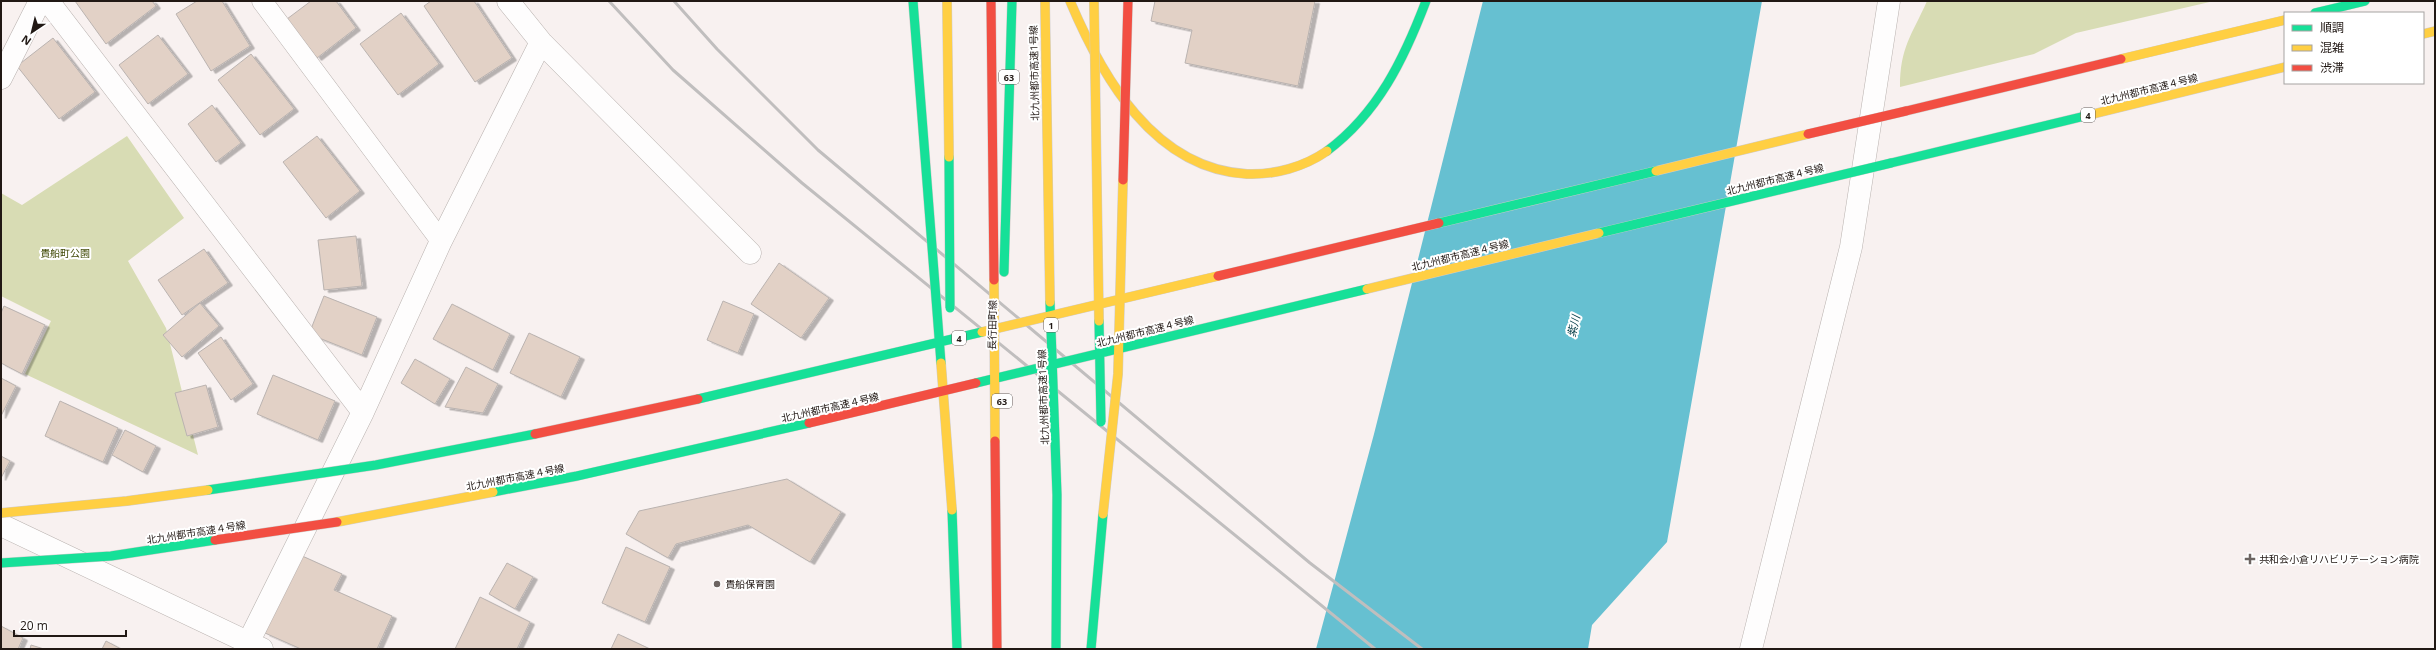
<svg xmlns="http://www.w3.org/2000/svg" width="2436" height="650" viewBox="0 0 2436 650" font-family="'Open Sans','Noto Sans JP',sans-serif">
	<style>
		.green { fill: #d8dcb4 }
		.water { fill: #66c0d1 }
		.building { fill: #e2d1c6; stroke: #bab3b0; filter: url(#shadow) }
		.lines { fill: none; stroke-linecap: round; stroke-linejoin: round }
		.lane-casing { stroke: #b8b1ae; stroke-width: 21 }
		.street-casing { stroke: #b8b1ae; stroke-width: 23 }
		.fast-casing { stroke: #d0ccca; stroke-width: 10 }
		.slow-casing { stroke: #d0ccca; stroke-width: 10 }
		.jam-casing { stroke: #d0ccca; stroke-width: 10 }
		.lane { stroke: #fefdfd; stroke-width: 20 }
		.street { stroke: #fefdfd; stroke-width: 22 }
		.fast { stroke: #16e098; stroke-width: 9 }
		.slow { stroke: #ffcf43; stroke-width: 9 }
		.jam { stroke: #f24e42; stroke-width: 9 }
		.rail { stroke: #c0bebe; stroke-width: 3 }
		.fast-bridge-casing { stroke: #d0ccca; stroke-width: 10; stroke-linecap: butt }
		.slow-bridge-casing { stroke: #d0ccca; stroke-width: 10; stroke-linecap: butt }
		.jam-bridge-casing { stroke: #d0ccca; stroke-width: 10; stroke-linecap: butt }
		.fast-bridge { stroke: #16e098; stroke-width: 9 }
		.slow-bridge { stroke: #ffcf43; stroke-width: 9 }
		.jam-bridge { stroke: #f24e42; stroke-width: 9 }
		.poi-dot { fill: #6c6461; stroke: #fff; stroke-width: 1.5 }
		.labels { text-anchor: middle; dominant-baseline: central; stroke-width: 4; stroke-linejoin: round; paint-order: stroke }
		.shield { fill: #fff; stroke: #645d5a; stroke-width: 1 }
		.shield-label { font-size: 9px; font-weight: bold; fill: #211814 }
		.street-label { font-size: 10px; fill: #211814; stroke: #fff }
		.park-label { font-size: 10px; fill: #414a07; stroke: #fff }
		.poi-label { font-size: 10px; fill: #211814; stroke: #fff; text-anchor: start }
		.water-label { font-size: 11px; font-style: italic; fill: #003b45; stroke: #fff }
	</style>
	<defs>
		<filter id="shadow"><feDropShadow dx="4.5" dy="2.5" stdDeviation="0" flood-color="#0004"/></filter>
	</defs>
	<rect width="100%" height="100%" fill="#f8f1f0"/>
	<path class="green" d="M1927 1H2214L2076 33 2034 54 1900 87C1900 47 1912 35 1927 1Z
		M127 136 184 218 128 261 166 328 198 455 25 374 51 321 1 296V193L22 205Z"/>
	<path class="water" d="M1483 1H1762L1667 542 1592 625 1588 649H1316L1374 434Z"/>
	<path class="building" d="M75 1H152L156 6 106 44Z
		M197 1H222L250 46 211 71 176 14Z
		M311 1H336L356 28 317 58 287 19Z
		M431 1H474L512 58 475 82 424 6Z
		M1155 1H1315L1298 86 1185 63 1192 30 1151 21Z
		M401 13 439 64 398 95 360 44Z
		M158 35 188 74 148 104 119 65Z
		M53 38 95 92 59 119 17 66Z
		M251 54 294 109 260 135 218 80Z
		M212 105 241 143 216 162 188 124Z
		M317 136 360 191 326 218 283 162Z
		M356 236 362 286 324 290 318 240Z
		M204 249 228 283 182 315 158 280Z
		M779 263 829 298 801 338 751 304Z
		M324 296 377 317 362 355 309 334Z
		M723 301 754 314 738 353 707 340Z
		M200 303 219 326 182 357 163 335Z
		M452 304 510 334 493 370 433 339Z
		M4 306 45 325 22 374 1 363V313Z
		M529 333 580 357 561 397 510 373Z
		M221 337 253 384 231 400 198 353Z
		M415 359 450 379 435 404 401 383Z
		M466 367 498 384 483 413 445 407Z
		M273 375 335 401 318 440 257 414Z
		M1 378 16 386 1 416Z
		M206 385 218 427 187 436 175 393Z
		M60 401 118 428 103 462 45 436Z
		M125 430 156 446 143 472 112 455Z
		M1 456 10 461 1 478Z
		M787 479 841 512 810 562 748 525 676 544 668 558 626 534 639 511Z
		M626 547 670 567 645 622 602 603Z
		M300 555 342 574 334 590 392 616 377 649H301L265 633Z
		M507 563 533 577 515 609 489 594Z
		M480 597 530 622 517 649H455Z
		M1 626 23 638 18 649H1Z
		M618 634 650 649H611Z
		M106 641 121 649H102Z
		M31 645 44 649H30Z"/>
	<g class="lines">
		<defs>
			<path id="lane" d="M262 1 441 241"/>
			<path id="street" d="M48 1 363 412
				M508 1 541 42 750 253
				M1 78 40 1
				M1 525 262 649
				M245 649 363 412 441 241 541 42
				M1751 649 1851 247 1889 1"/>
			<path id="fast" d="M2315 13 2365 1
				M1327 151C1378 113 1404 59 1426 1
				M1891 163 2085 116
				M1004 272 1012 1
				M952 510 957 649
				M1091 649 1103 514"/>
			<path id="slow" d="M1070 1C1102 77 1154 169 1247 174 1275 175 1304 167 1327 151
				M2423 34 2435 31
				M2121 59 2285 20
				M2085 116 2285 67"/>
			<path id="jam" d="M1906 111 2121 59"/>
		</defs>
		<use href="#lane" class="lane-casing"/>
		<use href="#street" class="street-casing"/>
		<use href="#fast" class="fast-casing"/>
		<use href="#slow" class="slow-casing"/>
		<use href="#jam" class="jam-casing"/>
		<use href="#lane" class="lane"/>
		<use href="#street" class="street"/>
		<use href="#fast" class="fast"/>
		<use href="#slow" class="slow"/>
		<use href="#jam" class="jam"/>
		<path class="rail" d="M609 1 673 70 802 183 1375 649
			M674 1 717 49 818 150 1310 563 1422 649"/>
		<defs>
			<path id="fast-bridge" d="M913 1 941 363
				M949 157 950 308
				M1439 223 1656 171
				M1599 233 1891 163
				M1050 302 1057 495 1056 649
				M1099 321 1101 422
				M976 383 1367 289
				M698 399 982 332
				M208 490 376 465 535 434
				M493 492 577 476 809 423
				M1 563 111 556 215 540"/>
			<path id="slow-bridge" d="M947 1 949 157
				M1045 1 1050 302
				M1094 1 1099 321
				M1656 171 1808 134
				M994 280 995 441
				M1367 289 1599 233
				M982 332 1218 276
				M941 363 952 510
				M1 513 127 501 208 490
				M1103 514 1118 374 1123 180
				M337 522 493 492"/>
			<path id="jam-bridge" d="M991 1 994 280
				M1808 134 1906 111
				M1123 180 1128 1
				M1218 276 1439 223
				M809 423 976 383
				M535 434 698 399
				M995 441 997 649
				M215 540 337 522"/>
		</defs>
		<use href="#fast-bridge" class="fast-bridge-casing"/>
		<use href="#slow-bridge" class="slow-bridge-casing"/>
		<use href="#jam-bridge" class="jam-bridge-casing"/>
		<use href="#fast-bridge" class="fast-bridge"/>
		<use href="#slow-bridge" class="slow-bridge"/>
		<use href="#jam-bridge" class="jam-bridge"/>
	</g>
	<g class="poi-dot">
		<path d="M2248 553h4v4h4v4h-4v4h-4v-4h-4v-4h4z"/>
		<circle cx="717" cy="584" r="4"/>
	</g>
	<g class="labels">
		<g class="shield">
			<rect x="999" y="70" width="20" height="14" rx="3"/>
			<rect x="2081" y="108" width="14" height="14" rx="3"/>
			<rect x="1044" y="318" width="14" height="14" rx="3"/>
			<rect x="952" y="331" width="14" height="14" rx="3"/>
			<rect x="992" y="394" width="20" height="14" rx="3"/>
		</g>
		<g class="shield-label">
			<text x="1009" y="77">63</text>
			<text x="2088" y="115">4</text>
			<text x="1051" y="325">1</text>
			<text x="959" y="338">4</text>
			<text x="1002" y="401">63</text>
		</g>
		<g class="street-label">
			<text transform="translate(1034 73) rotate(-91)">北九州都市高速1号線</text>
			<text transform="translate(2149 89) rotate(-14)">北九州都市高速４号線</text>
			<text transform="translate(1775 179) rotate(-14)">北九州都市高速４号線</text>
			<text transform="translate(1460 255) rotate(-14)">北九州都市高速４号線</text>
			<text transform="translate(992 325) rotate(-89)">長行田町線</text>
			<text transform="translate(1145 331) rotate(-14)">北九州都市高速４号線</text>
			<text transform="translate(1043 397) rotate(-92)">北九州都市高速1号線</text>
			<text transform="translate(830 407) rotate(-13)">北九州都市高速４号線</text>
			<text transform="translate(515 477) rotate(-11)">北九州都市高速４号線</text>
			<text transform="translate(196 532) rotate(-9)">北九州都市高速４号線</text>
		</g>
		<g class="park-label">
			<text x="65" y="253">貴船町公園</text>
		</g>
		<g class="poi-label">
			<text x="2259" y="559">共和会小倉リハビリテーション病院</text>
			<text x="725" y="584">貴船保育園</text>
		</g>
		<g class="water-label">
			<text transform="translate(1573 326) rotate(-77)">紫川</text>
		</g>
	</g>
	<rect width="2436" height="650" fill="none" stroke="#211814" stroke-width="4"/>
	<rect x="2284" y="12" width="140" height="72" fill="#ffffff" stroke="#a6a3a1"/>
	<rect x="2292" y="25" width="20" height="6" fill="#16e098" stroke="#a6a3a1"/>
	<text x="2320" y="32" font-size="12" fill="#211814">順調</text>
	<rect x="2292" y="45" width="20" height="6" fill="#ffcf43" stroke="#a6a3a1"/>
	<text x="2320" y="52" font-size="12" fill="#211814">混雑</text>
	<rect x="2292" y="65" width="20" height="6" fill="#f24e42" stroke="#a6a3a1"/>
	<text x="2320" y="72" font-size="12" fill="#211814">渋滞</text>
	<g transform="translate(32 32) rotate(215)" stroke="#ffffff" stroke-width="3" paint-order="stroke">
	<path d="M0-3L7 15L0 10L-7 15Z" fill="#211814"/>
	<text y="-6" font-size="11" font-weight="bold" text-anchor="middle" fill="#211814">N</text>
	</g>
	<path d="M14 630v6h112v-6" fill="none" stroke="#211814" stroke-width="2"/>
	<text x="20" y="630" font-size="12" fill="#211814" stroke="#ffffff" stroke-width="3" paint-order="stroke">20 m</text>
</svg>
